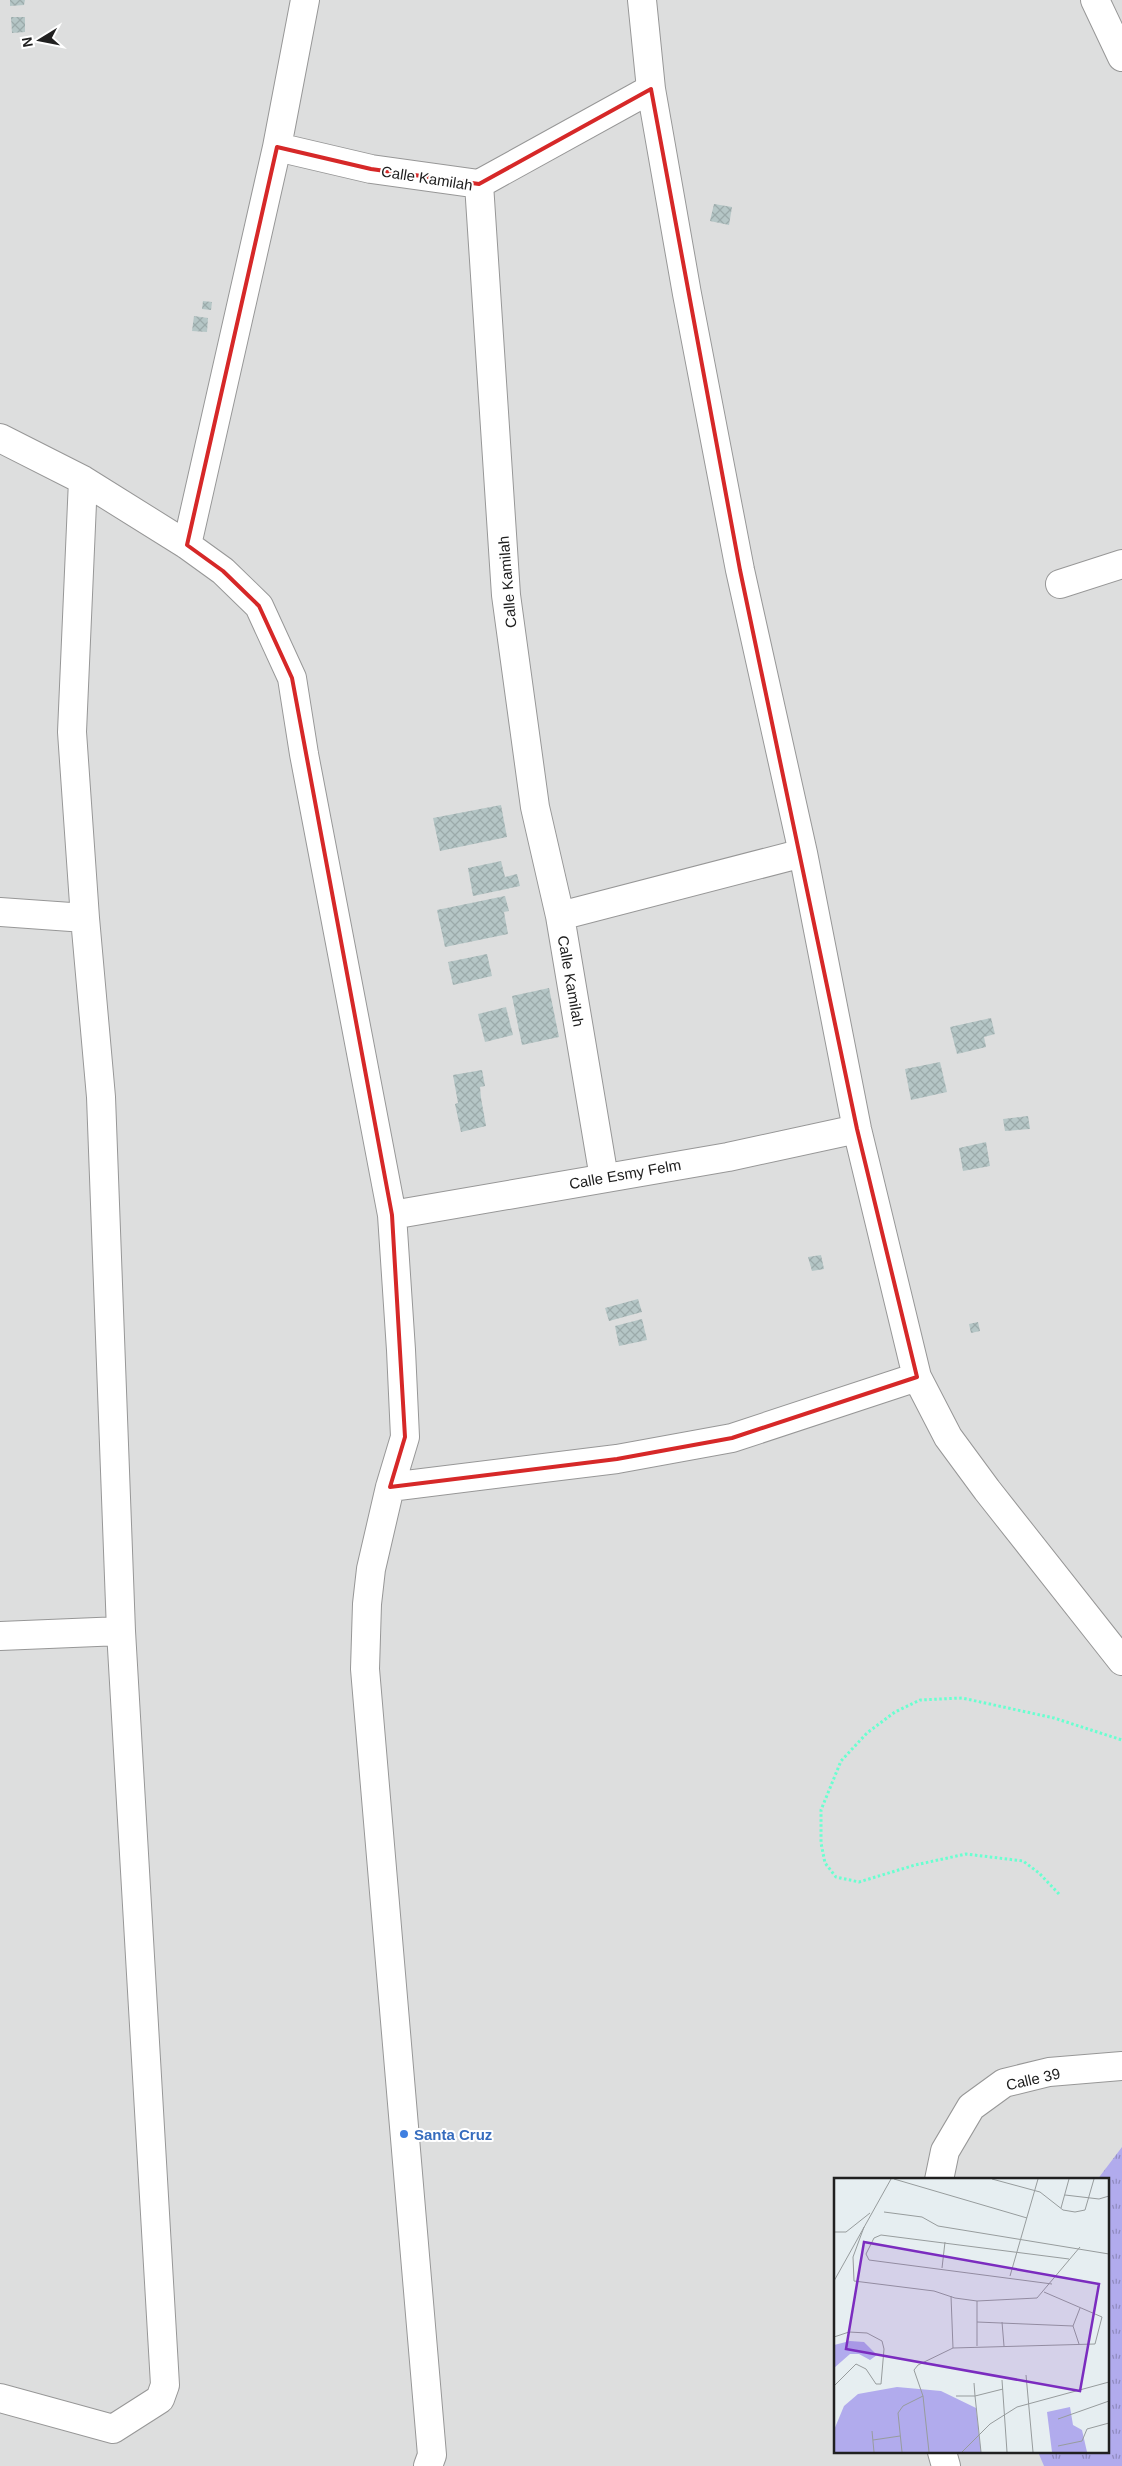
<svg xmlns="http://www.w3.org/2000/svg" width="1122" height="2466" viewBox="0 0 1122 2466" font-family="Helvetica,sans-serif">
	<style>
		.residential { fill: #dddede; fill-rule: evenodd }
		.grass { fill: url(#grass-tufts) }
		.building { fill: url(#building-cross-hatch) }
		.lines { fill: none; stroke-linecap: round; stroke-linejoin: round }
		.street-casing { stroke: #979797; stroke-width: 30 }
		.path { stroke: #69ffd0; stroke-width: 3; stroke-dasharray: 2.5 2.5; stroke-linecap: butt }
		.street { stroke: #fff; stroke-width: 28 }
		.marked { fill: none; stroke: #d62828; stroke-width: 4; stroke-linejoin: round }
		.shop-dot { fill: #3f7fe0; stroke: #fff; stroke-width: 2 }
		.labels { text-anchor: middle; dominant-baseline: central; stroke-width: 4; stroke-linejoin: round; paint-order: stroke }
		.street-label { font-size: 15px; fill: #202020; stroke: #fff }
		.shop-label { font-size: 15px; font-weight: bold; fill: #366cbe; stroke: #fff; text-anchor: start }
		.inset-road { fill: none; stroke: #979c9d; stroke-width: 1 }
		.view { fill: #7b2cbf; fill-opacity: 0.15; stroke: #7b2cbf; stroke-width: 2.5 }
		.inset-edge { fill: none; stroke: #202020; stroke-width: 2.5 }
	</style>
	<defs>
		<pattern id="grass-tufts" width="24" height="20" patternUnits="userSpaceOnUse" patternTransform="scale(1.25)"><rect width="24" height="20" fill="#b1abed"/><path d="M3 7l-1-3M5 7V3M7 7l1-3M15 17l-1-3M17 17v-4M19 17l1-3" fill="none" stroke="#908bc0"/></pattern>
		<pattern id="building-cross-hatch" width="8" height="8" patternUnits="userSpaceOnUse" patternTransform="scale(1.25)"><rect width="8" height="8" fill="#b5c6c6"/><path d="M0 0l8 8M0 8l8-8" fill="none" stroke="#9baaaa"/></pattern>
	</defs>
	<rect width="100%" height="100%" fill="#e6eef1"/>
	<path class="residential" d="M0 0H1122V2466H0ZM836 2180H1108V2452H836Z"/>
	<path class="grass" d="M1122 2147V2466H1044L1038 2452H1108V2180H1097Z"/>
	<path class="building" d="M10 0H25L24 5 10 6Z
		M11 17H25V32L12 33Z
		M714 204 732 207 729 225 710 221Z
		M203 301 212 302 211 310 202 309Z
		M194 316 208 318 207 332 192 331Z
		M501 805 507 837 440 851 433 818Z
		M501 861 505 877 517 874 520 886 473 896 468 868Z
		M505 896 509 911 504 912 508 934 445 947 437 910Z
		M487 954 492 976 453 985 448 962Z
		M549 988 559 1037 522 1045 512 996Z
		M506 1007 513 1035 485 1042 478 1014Z
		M991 1018 995 1034 984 1037 986 1047 957 1054 950 1027Z
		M940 1062 947 1092 911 1100 905 1069Z
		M482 1070 485 1086 480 1087 481 1098 486 1126 461 1132 455 1104 458 1103 453 1075Z
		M1028 1116 1030 1129 1005 1131 1003 1119Z
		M986 1142 990 1166 963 1171 959 1148Z
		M821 1255 824 1269 812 1271 808 1257Z
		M638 1299 642 1312 609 1321 605 1308Z
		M642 1319 647 1340 619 1346 615 1326Z
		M978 1322 980 1331 971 1333 969 1324Z"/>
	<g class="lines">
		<defs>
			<path id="street" d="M642 0 651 89 687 294 740 570 803 853 857 1129 917 1377 948 1437 987 1490 1122 1661
				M1095 0 1122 57
				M277 147 371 169 479 184
				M479 184 506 595 535 807 560 916 604 1178
				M479 184 651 89
				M0 438 83 480 187 545 223 571 259 606 292 678 304 754 392 1215 401 1350 405 1437 390 1487 371 1569 367 1604 365 1669 432 2455 428 2466
				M187 545 277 147 305 0
				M1060 584 1122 564
				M0 912 85 918
				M560 916 803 853
				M392 1215 728 1157 857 1129
				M390 1487 617 1459 732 1438 917 1377
				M0 1636 121 1631
				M939 2180 945 2151 971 2107 1004 2083 1049 2072 1122 2066
				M0 2398 113 2429 160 2399 165 2385 121 1631 101 1097 85 918 72 732 83 480
				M942 2452 946 2466"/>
		</defs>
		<use href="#street" class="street-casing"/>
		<path class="path" d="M1059 1894 1039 1873 1023 1861 966 1854 915 1865 859 1882 836 1877 825 1863 821 1843V1810L841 1761 867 1733 895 1712 920 1700 962 1698 1054 1718 1122 1740"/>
		<use href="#street" class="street"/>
	</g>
	<path class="marked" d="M651 89 740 570 857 1129 917 1377 732 1438 617 1459 390 1487 405 1437 392 1215 292 678 259 606 223 571 187 545 277 147 371 169 479 184Z"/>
	<circle class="shop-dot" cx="404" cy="2134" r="5"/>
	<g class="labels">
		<g class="street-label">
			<text transform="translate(427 178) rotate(9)">Calle Kamilah</text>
			<text transform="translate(507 582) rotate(-95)">Calle Kamilah</text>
			<text transform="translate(571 981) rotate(80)">Calle Kamilah</text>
			<text transform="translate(625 1174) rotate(-10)">Calle Esmy Felm</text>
			<text transform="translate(1033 2079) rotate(-13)">Calle 39</text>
		</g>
		<g class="shop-label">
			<text x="414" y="2134">Santa Cruz</text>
		</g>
	</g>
	<g transform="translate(834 2178)">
		<rect width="275" height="275" fill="#e6eef1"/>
		<path d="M16 163 30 164 43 177 36 182 25 176H16L0 190V167ZM63 209 107 213 142 230 147 274H0V252L10 228 24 216ZM236 229 239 247 248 252 253 274H218L213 234Z" fill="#b1abed"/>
		<path class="inset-road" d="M60 1 193 40M158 1 206 14 229 32 241 34 251 32 260 1M231 17 265 21 275 18M227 30 235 1M50 34 88 39 104 48 275 76M30 49 19 79 20 103 100 113 121 120 143 123 203 120 246 69M0 54H12L36 35M108 90 111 64M176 98 204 1M0 103 57 1M218 106 35 82 32 76 40 60 47 57 235 81M117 118 119 170M143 123V168M143 144 239 148M168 144 170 168M239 148 246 130M239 148 245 166M0 159 15 154 33 155 48 163 50 171 47 206H42L32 191 22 186 0 208M192 197 199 274M168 202 173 274M140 205 141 218 169 211M122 218H141L147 274M224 241 275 223M38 253 40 274M39 262 66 258M224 268 248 263 253 251 275 245M68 274 64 235 69 228 89 218M95 274 89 218 80 192 84 187 119 170 261 166 268 139 210 114M128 274 156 246 183 229 275 204"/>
		<path class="view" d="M30 64 265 106 246 213 12 171Z"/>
		<rect width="275" height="275" class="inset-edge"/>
	</g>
	<g transform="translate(40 40) rotate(260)" stroke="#ffffff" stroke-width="4" paint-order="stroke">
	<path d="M0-4L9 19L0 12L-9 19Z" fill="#202020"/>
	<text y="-8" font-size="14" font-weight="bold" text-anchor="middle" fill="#202020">N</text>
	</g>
</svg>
